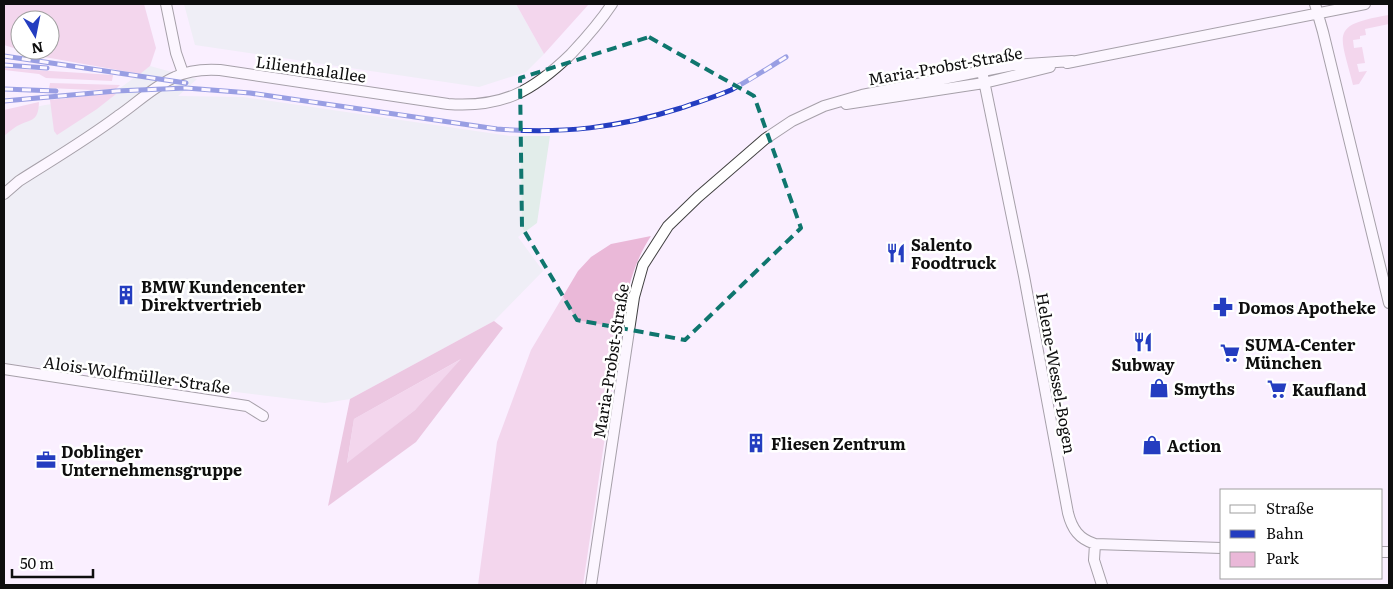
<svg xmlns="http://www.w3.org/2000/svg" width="1393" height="589" viewBox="0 0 1393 589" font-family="Literata,serif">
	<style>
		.industrial { fill: #e2edea }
		.green { fill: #eab8d8 }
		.forest { fill: #db97bd; fill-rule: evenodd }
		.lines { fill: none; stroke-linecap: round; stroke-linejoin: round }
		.street-casing { stroke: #414141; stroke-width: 12 }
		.street { stroke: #fff; stroke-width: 10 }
		.rail-casing { stroke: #243dc0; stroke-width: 5 }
		.rail { stroke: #fff; stroke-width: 3; stroke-dasharray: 9; stroke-linecap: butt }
		.marked { fill: none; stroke: #0f766e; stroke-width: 4; stroke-dasharray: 10 6; stroke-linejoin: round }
		.labels { text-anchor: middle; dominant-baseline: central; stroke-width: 5; stroke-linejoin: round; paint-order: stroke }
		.street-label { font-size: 16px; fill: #0e0e0e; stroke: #fff }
		.poi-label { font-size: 16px; font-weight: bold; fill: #0e0e0e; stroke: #fff; text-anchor: start }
	</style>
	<rect width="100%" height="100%" fill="#faefff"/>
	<path class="industrial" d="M184 4H516L544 54 526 72 479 87 195 45Z
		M150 66 197 79 178 96 243 97 510 136H550L537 223 518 237 543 271 494 321 350 399 325 403 4 363V114L45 105 108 97Z"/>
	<path class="green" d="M4 4H144L156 48 150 66 140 74 39 56 20 50H50V20H20V50L4 45Z
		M516 4H589L544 54Z
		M1389 15V24L1365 29 1366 35 1360 36V39L1353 40 1354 48 1362 47 1365 63 1357 64 1359 72 1367 71 1359 84 1353 85C1340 33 1329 25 1389 15Z
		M4 68 113 75 112 81 46 78 39 74 4 70Z
		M50 83 120 85 116 89 92 90 49 88Z
		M112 93 116 94 97 109 57 135 54 131 50 100Z
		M39 102C38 122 33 118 17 126 12 129 8 133 4 136V110Z
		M651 236C637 257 631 278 625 302L583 585H478L497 442 531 350 578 271 591 257 611 244Z
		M463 358 415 410 347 464 354 419Z"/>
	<path class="forest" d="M494 321 503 328 416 442 328 506 350 399ZM461 359 415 410 347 463 354 419Z"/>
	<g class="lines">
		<defs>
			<path id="street" d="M166 4 176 53 183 73
				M1315 4 1323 32 1389 303
				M1067 63 1365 4
				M982 71 1024 276 1068 513C1072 529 1079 539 1095 544L1222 548
				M846 104 984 83 1050 67
				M4 194 19 181C52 160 86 140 118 116 137 103 154 86 175 77 189 70 204 69 220 70L448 104C503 108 533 91 571 54 586 38 600 22 612 4
				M4 369 247 406 263 416
				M1095 544 1094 560 1102 585
				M1382 552H1389
				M591 585 634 297 643 265 668 226 698 197 765 139 792 121 824 106 862 95 1013 65 1072 61"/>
		</defs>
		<use href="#street" class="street-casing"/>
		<use href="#street" class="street"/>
		<defs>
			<path id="rail" d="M4 56 186 83
				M4 65 47 68
				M4 89 56 91
				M4 101 116 91 186 88 250 93 497 129C563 134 617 128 681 108 698 102 715 97 731 90 750 80 768 68 786 57"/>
		</defs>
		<use href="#rail" class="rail-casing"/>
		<use href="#rail" class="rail"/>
	</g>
	<path d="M0 0H1393V589H0ZM649 37 754 96 801 228 685 340 577 320 522 227 520 78Z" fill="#faefff" fill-opacity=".55" fill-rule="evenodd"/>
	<path class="marked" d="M649 37 754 96 801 228 685 340 577 320 522 227 520 78Z"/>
	<defs>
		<symbol id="restaurant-bare" viewBox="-9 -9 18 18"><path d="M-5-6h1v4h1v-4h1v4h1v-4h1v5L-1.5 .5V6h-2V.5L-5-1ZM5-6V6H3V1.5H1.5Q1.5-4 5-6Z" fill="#243dc0" stroke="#fff" stroke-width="2.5" paint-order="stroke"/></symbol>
		<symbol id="building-bare" viewBox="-9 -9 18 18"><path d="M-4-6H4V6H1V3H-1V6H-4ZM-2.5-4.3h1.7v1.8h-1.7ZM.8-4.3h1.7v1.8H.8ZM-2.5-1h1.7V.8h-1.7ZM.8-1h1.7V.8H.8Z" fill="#243dc0" stroke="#fff" stroke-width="2.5" paint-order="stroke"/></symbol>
		<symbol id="pharmacy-bare" viewBox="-9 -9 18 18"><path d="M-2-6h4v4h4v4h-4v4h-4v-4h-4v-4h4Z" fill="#243dc0" stroke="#fff" stroke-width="2.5" paint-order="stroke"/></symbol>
		<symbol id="supermarket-bare" viewBox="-9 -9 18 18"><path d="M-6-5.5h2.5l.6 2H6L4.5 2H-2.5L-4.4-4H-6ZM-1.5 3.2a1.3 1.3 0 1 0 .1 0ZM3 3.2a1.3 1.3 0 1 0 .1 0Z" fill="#243dc0" stroke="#fff" stroke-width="2.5" paint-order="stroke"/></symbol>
		<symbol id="shop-bare" viewBox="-9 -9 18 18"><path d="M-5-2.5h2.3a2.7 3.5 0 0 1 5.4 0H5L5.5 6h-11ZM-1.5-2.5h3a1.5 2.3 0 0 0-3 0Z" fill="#243dc0" stroke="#fff" stroke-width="2.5" paint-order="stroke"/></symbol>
		<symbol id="office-bare" viewBox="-9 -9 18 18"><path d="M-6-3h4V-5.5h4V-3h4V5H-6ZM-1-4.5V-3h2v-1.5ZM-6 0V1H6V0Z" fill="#243dc0" stroke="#fff" stroke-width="2.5" paint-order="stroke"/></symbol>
	</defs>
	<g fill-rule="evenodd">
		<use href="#restaurant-bare" x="882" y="239" width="28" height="28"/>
		<use href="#building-bare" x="112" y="281" width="28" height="28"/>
		<use href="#pharmacy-bare" x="1209" y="293" width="28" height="28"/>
		<use href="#restaurant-bare" x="1129" y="328" width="28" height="28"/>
		<use href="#supermarket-bare" x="1216" y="339" width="28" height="28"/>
		<use href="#shop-bare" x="1145" y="374" width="28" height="28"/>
		<use href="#supermarket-bare" x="1263" y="375" width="28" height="28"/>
		<use href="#building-bare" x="742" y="429" width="28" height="28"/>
		<use href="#shop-bare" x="1138" y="431" width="28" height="28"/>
		<use href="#office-bare" x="32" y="446" width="28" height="28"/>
	</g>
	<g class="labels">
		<g class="street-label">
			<text transform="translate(945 65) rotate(-10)">Maria-Probst-Straße</text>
			<text transform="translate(311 68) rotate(8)">Lilienthalallee</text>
			<text transform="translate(610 361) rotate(-81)">Maria-Probst-Straße</text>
			<text transform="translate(1057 373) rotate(80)">Helene-Wessel-Bogen</text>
			<text transform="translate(137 374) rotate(8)">Alois-Wolfmüller-Straße</text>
		</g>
		<g class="poi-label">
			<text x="911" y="244">Salento<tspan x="911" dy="18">Foodtruck</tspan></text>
			<text x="141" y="286">BMW Kundencenter<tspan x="141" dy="18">Direktvertrieb</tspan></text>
			<text x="1238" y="307">Domos Apotheke</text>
			<text x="1245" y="344">SUMA-Center<tspan x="1245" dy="18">München</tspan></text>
			<text x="1143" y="364" text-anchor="middle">Subway</text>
			<text x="1174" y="388">Smyths</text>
			<text x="1292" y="389">Kaufland</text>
			<text x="771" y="443">Fliesen Zentrum</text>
			<text x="1167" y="445">Action</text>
			<text x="61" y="451">Doblinger<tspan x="61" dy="18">Unternehmensgruppe</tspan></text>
		</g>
	</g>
	<rect width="1393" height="589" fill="none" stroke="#0e0e0e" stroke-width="10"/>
	<rect x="1220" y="489" width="162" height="90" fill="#ffffff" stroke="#9f9f9f"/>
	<rect x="1230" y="505" width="25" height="8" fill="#ffffff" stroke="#9f9f9f"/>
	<text x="1266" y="514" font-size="15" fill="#0e0e0e">Straße</text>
	<rect x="1230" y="530" width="25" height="8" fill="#243dc0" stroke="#9f9f9f"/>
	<text x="1266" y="539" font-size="15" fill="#0e0e0e">Bahn</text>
	<rect x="1230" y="552" width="25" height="15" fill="#eab8d8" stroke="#9f9f9f"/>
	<text x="1266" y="564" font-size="15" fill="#0e0e0e">Park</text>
	<g transform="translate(35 35) rotate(170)"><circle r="24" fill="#ffffff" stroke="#9f9f9f"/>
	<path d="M0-4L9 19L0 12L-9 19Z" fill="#243dc0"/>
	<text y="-8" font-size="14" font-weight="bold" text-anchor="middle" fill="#0e0e0e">N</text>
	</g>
	<path d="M12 569v8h81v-8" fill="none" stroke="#0e0e0e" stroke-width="2.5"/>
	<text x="20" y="569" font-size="15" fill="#0e0e0e" stroke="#ffffff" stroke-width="4" paint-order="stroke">50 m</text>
</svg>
